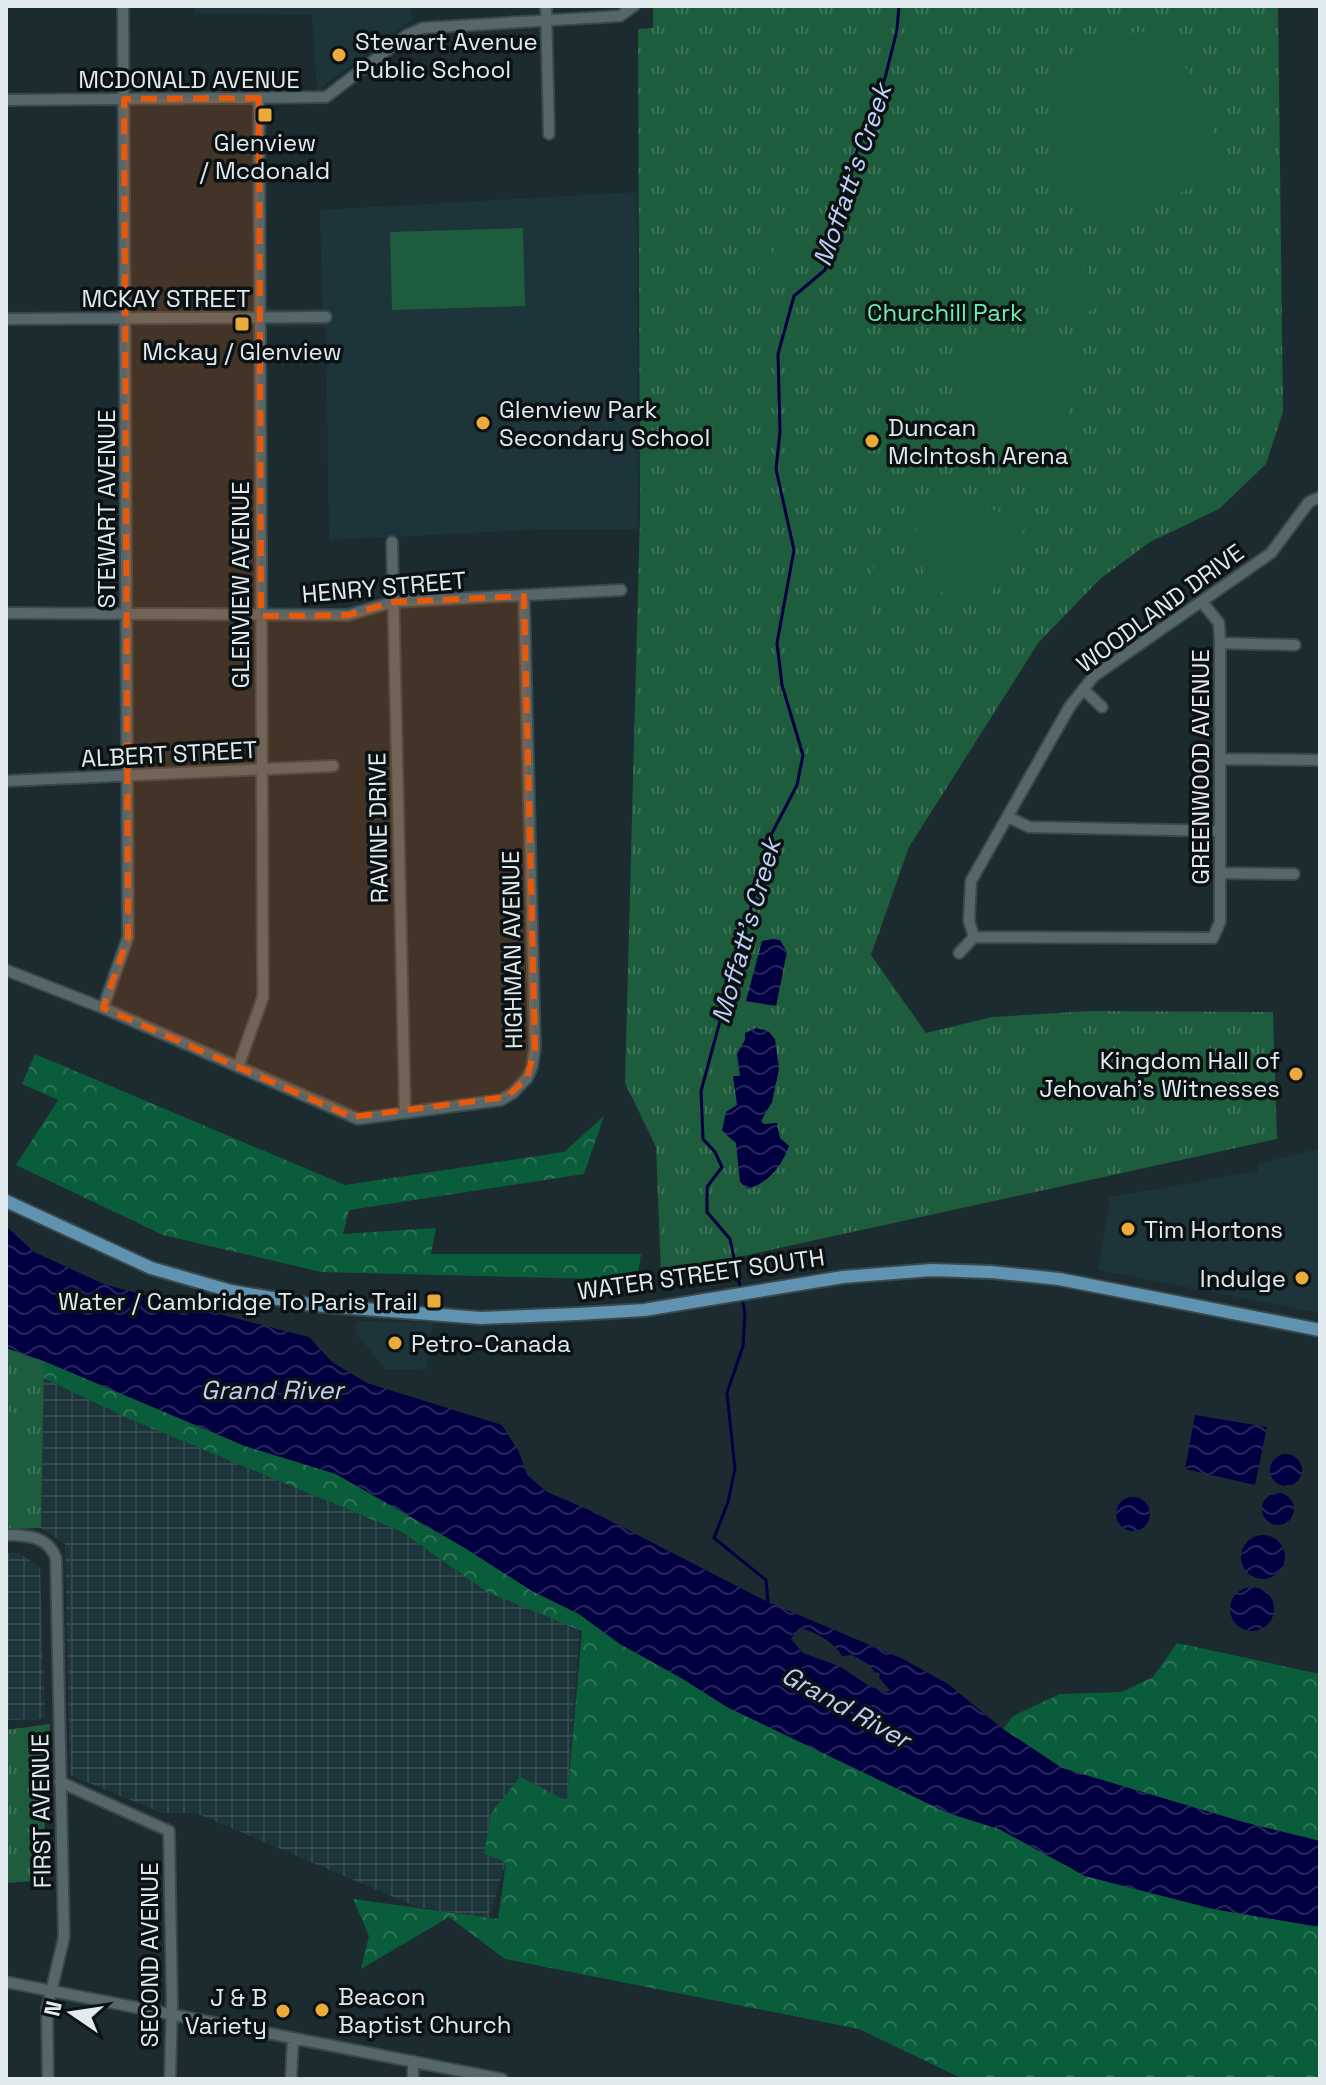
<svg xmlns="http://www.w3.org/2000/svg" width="1326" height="2085" viewBox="0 0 1326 2085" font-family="'Space Grotesk',sans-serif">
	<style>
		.built { fill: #1d353a }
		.industrial { fill: url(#industrial-grid) }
		.forest { fill: url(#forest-crowns) }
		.park { fill: url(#park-tufts) }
		.garden { fill: #1d5c3d }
		.water { fill: url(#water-waves); fill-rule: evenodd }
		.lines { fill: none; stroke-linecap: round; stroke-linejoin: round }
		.stream { stroke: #030041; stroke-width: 3 }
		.minor-casing { stroke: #3a484a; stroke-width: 14 }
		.major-casing { stroke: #3a484a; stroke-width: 16 }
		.minor { stroke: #56676b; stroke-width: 10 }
		.major { stroke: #6092b1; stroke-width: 12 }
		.marked { fill: #e8590c; fill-opacity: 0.2; stroke: #e8590c; stroke-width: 6; stroke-dasharray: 16 10; stroke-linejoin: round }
		.poi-dot { fill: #ebaa39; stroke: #0c1214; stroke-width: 3 }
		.labels { text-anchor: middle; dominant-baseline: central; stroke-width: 7; stroke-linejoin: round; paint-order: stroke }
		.poi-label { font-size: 24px; fill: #e1ebed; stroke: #0c1214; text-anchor: start }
		.street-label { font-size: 24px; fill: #e1ebed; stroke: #0c1214 }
		.park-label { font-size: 24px; fill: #6eeeac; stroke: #0c1214 }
		.water-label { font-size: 26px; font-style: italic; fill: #bfd0f8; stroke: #0c1214 }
	</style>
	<defs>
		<pattern id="industrial-grid" width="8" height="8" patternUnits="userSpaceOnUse" patternTransform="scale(2)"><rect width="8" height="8" fill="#1d353a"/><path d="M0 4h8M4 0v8" fill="none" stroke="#33494d"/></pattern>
		<pattern id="forest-crowns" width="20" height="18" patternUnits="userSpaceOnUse" patternTransform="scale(2)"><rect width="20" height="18" fill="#095d3a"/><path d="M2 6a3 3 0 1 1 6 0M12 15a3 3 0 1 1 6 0" fill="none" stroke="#2d7457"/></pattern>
		<pattern id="park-tufts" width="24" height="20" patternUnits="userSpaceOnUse" patternTransform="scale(2)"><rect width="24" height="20" fill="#1d5c3d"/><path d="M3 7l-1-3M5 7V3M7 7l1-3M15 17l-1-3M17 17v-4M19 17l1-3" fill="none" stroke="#3e7459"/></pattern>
		<pattern id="water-waves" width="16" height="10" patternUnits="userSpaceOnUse" patternTransform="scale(2)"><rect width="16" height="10" fill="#030041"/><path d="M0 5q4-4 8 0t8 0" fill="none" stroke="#27255d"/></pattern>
	</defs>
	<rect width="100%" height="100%" fill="#1c2b2f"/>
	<path class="built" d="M195 6H410L413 19 325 85 318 106 312 15 195 13Z
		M637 192 638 529H548L329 540 326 327H271L268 331V305L273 309 322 308 320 210Z
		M1320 1148V1313L1098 1270 1110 1197 1258 1171 1257 1164Z
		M356 1321 433 1323 426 1370 385 1369 355 1332Z"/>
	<path class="industrial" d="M43 1378 132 1420 402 1532 487 1592 580 1628 567 1802 506 1861 489 1918 417 1907 196 1813H162L70 1775 65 1544 41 1528Z
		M6 1553H19L40 1567 45 1719 6 1720Z"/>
	<path class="forest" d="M35 1054 345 1185 564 1152 604 1116 584 1174 349 1210 343 1234 436 1228 431 1254H641L637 1280 321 1272 163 1235 16 1165 58 1100 22 1084Z
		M44 1361 245 1446 336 1474 465 1548 532 1591 579 1614 620 1644 683 1679 727 1707 948 1813 999 1829 1085 1876 1214 1909 1320 1927V2079H963L859 2029 505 1959 449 1917 361 1969 369 1936 353 1899 498 1919 506 1862 484 1854 491 1813 520 1777 567 1801 582 1631 487 1592 402 1532 132 1420 43 1378Z
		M1177 1643 1320 1674V1841L1243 1822 1062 1768 1003 1729 1013 1716 1060 1694 1122 1692 1153 1677Z"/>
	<path class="park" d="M653 6H1278L1283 412 1266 464 1219 509 1150 542 1100 579 1039 642 909 847 871 955 926 1033 992 1017 1089 1011 1273 1012 1277 1139 661 1274 656 1147 625 1083 640 515 638 29 653 28Z
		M6 1348 44 1361 41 1528 6 1529Z
		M50 1724 44 1794 46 1880 6 1883V1730Z"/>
	<path class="garden" d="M1169 30 1231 170 1113 221C1095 210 1072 198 1061 179 1043 147 1047 82 1076 58 1084 50 1098 43 1108 39 1125 31 1151 32 1169 30Z
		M523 228 525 306 392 310 390 232Z
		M786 235 806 250 778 289 757 273Z
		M1083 266 1103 302 1067 326 1050 298 1053 278Z
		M1013 332 1082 351 1053 472 1044 477 941 441 960 359Z
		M938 493 1025 520 1026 525 982 611 925 585 916 530Z
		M879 541 887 543C885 569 880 592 870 616L865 619 861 612 869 592Z
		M1113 1033 1114 1079 1094 1124 1037 1127 1031 1041 1033 1038Z
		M1133 1042 1202 1044 1209 1047 1216 1124 1164 1121 1131 1083Z
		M14 1412 22 1498 17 1505H6V1413Z"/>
	<path class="water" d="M773 939 780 940 787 952 776 1006 746 1001 762 941Z
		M756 1028 768 1031 775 1039 779 1069 772 1102 761 1121 764 1124 777 1123 780 1138 789 1146C781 1167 770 1181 748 1189L740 1182 736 1143 722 1131 726 1112 737 1105 733 1076H740L737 1054 745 1040V1033Z
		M6 1226 34 1252 106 1285 309 1337 332 1362 367 1383 502 1425 519 1452 527 1475 547 1492 589 1510 768 1602 903 1659 948 1684 1003 1729 1062 1768 1243 1822 1320 1841V1927L1213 1909 1085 1876 999 1829 948 1813 727 1707 683 1679 620 1644 579 1614 532 1591 465 1548 336 1474 245 1446 44 1361 6 1348ZM799 1628C814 1631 835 1642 842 1656L852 1655 870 1665 874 1672 880 1673 879 1678 890 1690 887 1692 869 1686 841 1667 803 1653 791 1639Z
		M1195 1415 1267 1427 1255 1485 1185 1469Z
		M1270 1470a16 16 0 1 1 32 0a16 16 0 1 1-32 0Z
		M1262 1509a16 16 0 1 1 32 0a16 16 0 1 1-32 0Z
		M1116 1514a17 17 0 1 1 34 0a17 17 0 1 1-34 0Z
		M1241 1557a22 22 0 1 1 44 0a22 22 0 1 1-44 0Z
		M1230 1609a22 22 0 1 1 44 0a22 22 0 1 1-44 0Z"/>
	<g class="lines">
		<path class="stream" d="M741 1291 730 1239 707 1212V1187L722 1167 715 1152 703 1139 701 1091 770 837 797 785 803 755 782 685 777 643 794 550 776 469 780 432 778 354 794 296 825 270 853 161 885 78 897 30 899 6
			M742 1298 745 1313 743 1346 727 1393 735 1469 728 1502 714 1538 766 1580 768 1602"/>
		<defs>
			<path id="minor" d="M546 6 549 134
				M6 100 326 97 407 35 423 28 620 16 634 6
				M6 319 326 317
				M392 542 405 1113
				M6 613 348 615 393 602 621 590
				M1220 643 1295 645
				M1083 689 1102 707
				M1220 759 1320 760
				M6 781 333 766
				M1008 817 1029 827 1220 831
				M1221 873 1294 874
				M974 937 969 921 971 881 1070 706 1094 676 1271 553 1309 502 1320 497
				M959 953 974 937 1213 938 1220 922V643L1219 623 1202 602
				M6 970 103 1008 358 1119 501 1100 513 1093 527 1078 532 1067 535 1048 524 596
				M103 1008 128 937 123 6
				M238 1067 263 997 259 98
				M6 1535C26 1535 48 1536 56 1558L64 1937 47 2009 48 2079
				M60 1782 169 1831 172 2003 170 2079
				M6 1982 502 2079
				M291 2079 293 2038
				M413 2079V2061"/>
			<path id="major" d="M6 1201 151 1268 231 1291 313 1305 481 1318 577 1314 644 1310 843 1277 932 1270 991 1272 1059 1279 1320 1330"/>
		</defs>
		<use href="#minor" class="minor-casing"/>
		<use href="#major" class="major-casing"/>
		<use href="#minor" class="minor"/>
		<use href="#major" class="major"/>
	</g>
	<path class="marked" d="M259 98 261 616 348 615 393 602 524 596 535 1048 527 1078 507 1097 352 1117 103 1008 128 937 124 99Z"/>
	<g class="poi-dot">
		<circle cx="339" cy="55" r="8"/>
		<rect x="257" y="107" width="16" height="16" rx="4"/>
		<rect x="234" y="316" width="16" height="16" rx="4"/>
		<circle cx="483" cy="423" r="8"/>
		<circle cx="872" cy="441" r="8"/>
		<circle cx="1296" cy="1074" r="8"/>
		<circle cx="1128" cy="1229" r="8"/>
		<circle cx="1302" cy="1278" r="8"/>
		<rect x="426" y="1293" width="16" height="16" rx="4"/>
		<circle cx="395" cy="1343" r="8"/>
		<circle cx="322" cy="2010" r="8"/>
		<circle cx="283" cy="2011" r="8"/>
	</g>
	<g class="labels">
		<g class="poi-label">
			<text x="355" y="41">Stewart Avenue<tspan x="355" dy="28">Public School</tspan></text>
			<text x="265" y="142" text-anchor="middle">Glenview<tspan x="265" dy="28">/ Mcdonald</tspan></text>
			<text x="242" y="351" text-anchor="middle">Mckay / Glenview</text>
			<text x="499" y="409">Glenview Park<tspan x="499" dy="28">Secondary School</tspan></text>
			<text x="888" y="427">Duncan<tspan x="888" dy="28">McIntosh Arena</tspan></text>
			<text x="1280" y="1060" text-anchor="end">Kingdom Hall of<tspan x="1280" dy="28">Jehovah's Witnesses</tspan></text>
			<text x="1144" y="1229">Tim Hortons</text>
			<text x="1286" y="1278" text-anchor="end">Indulge</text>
			<text x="418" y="1301" text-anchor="end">Water / Cambridge To Paris Trail</text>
			<text x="411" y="1343">Petro-Canada</text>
			<text x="338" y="1996">Beacon<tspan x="338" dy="28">Baptist Church</tspan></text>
			<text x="267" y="1997" text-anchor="end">J &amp; B<tspan x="267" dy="28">Variety</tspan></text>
		</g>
		<g class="street-label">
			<text x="189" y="79">MCDONALD AVENUE</text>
			<text x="166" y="298">MCKAY STREET</text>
			<text transform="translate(106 509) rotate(-90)">STEWART AVENUE</text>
			<text transform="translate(240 585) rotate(-90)">GLENVIEW AVENUE</text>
			<text transform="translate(384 587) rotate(-5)">HENRY STREET</text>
			<text transform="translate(1160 608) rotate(-36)">WOODLAND DRIVE</text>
			<text transform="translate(169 754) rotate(-3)">ALBERT STREET</text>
			<text transform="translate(1200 767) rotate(-90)">GREENWOOD AVENUE</text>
			<text transform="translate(378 828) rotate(-91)">RAVINE DRIVE</text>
			<text transform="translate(512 950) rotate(-91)">HIGHMAN AVENUE</text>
			<text transform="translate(701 1274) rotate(-8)">WATER STREET SOUTH</text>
			<text transform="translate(41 1811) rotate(-91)">FIRST AVENUE</text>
			<text transform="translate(149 1955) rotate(-90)">SECOND AVENUE</text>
		</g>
		<g class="park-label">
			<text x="945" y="312">Churchill Park</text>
		</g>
		<g class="water-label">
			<text transform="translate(852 175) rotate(-71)">Moffatt's Creek</text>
			<text transform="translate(746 931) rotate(-74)">Moffatt's Creek</text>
			<text x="272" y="1390">Grand River</text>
			<text transform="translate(846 1707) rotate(29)">Grand River</text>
		</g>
	</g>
	<rect width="1326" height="2085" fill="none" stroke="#e1ebed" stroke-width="16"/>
	<g transform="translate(72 2013) rotate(283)" stroke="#0c1214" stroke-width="6" paint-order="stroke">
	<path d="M0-6L14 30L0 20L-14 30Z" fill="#e1ebed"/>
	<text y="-12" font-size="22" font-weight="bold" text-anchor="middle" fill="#e1ebed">N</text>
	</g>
</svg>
